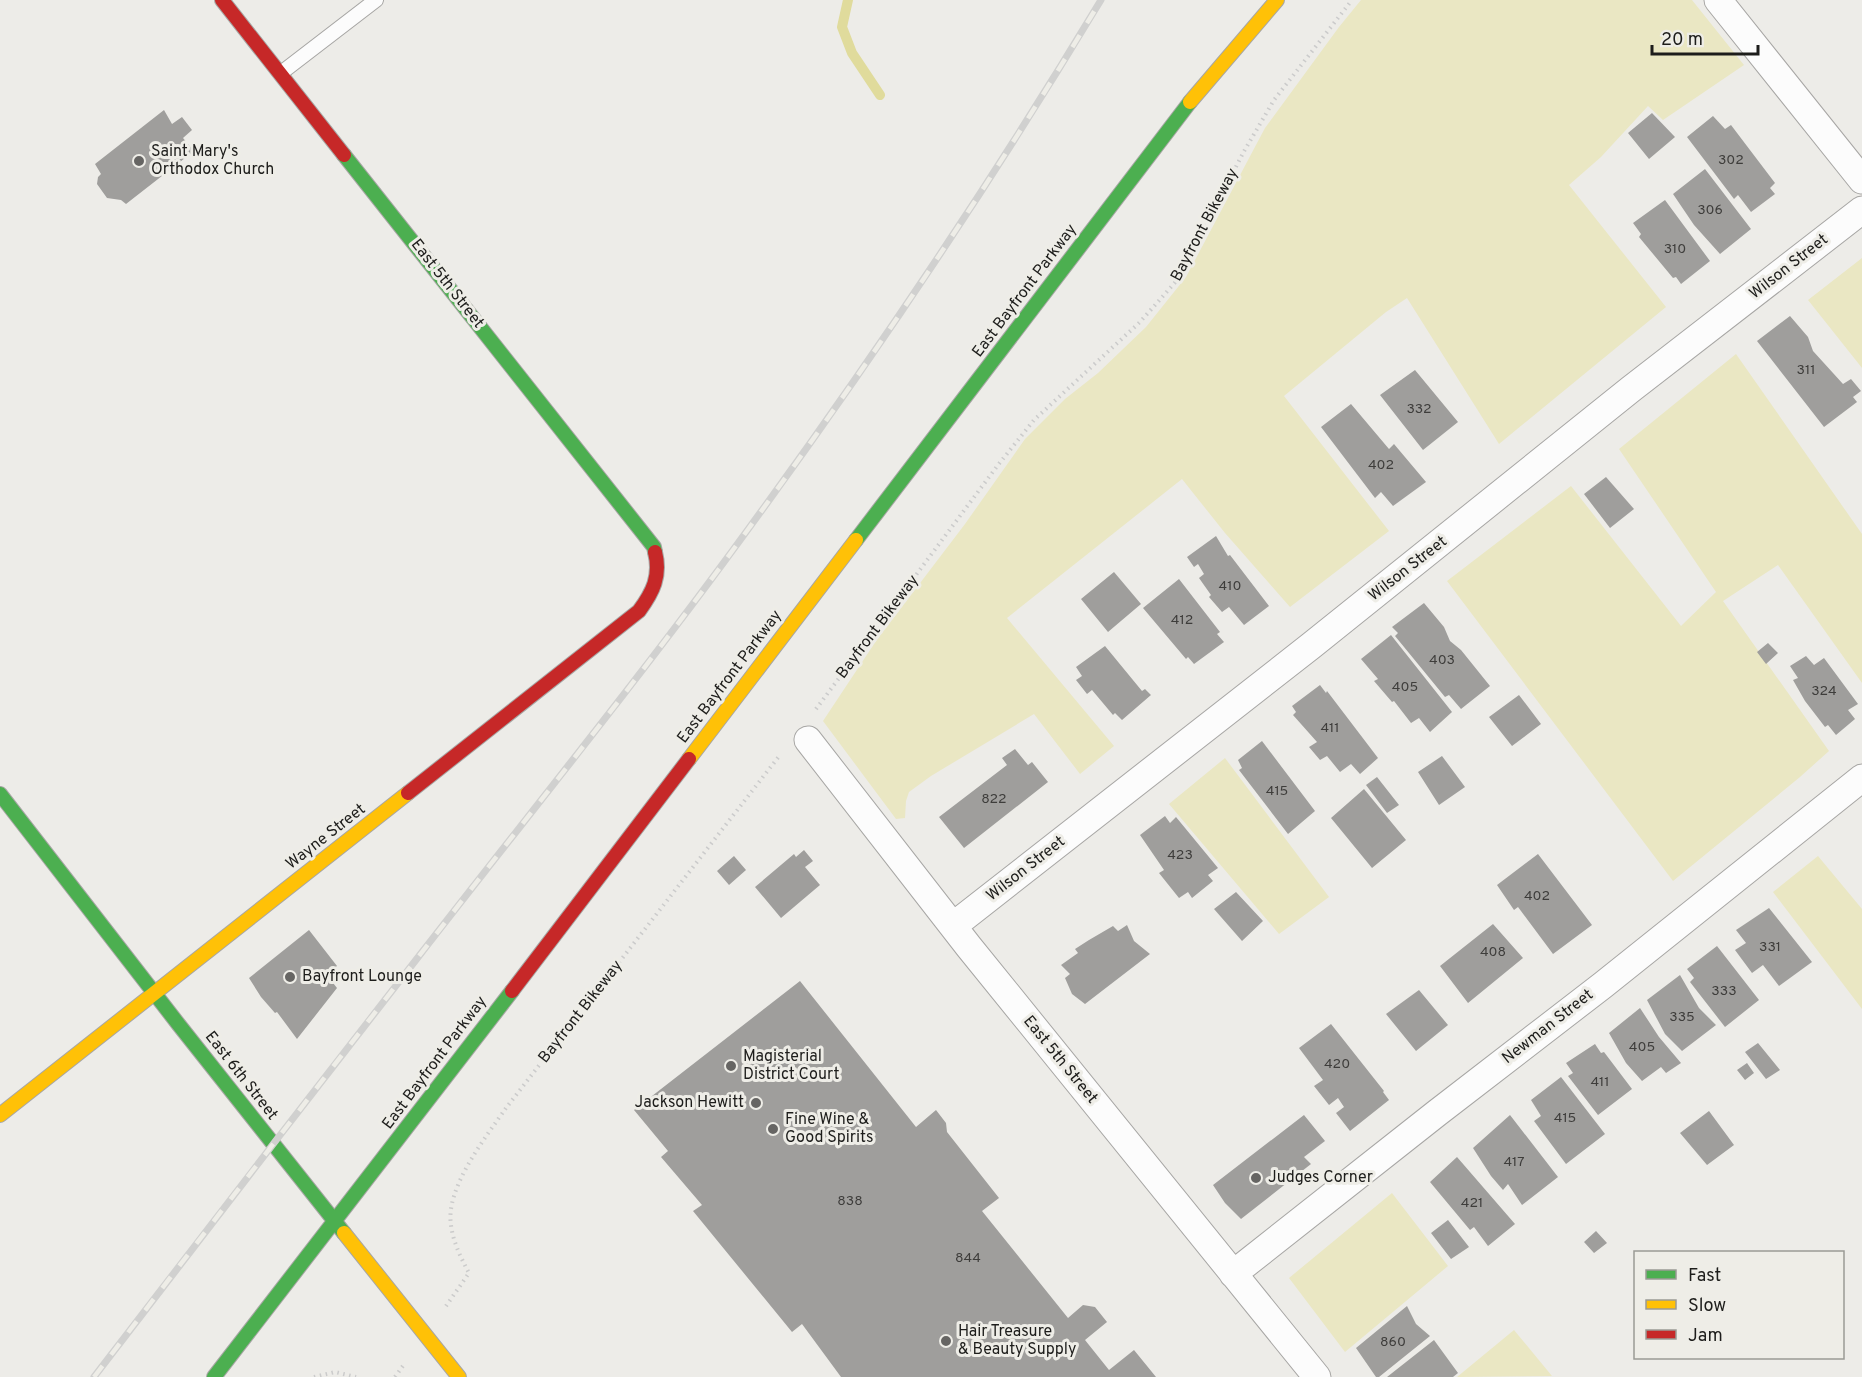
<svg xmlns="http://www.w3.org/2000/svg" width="1862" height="1377" viewBox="0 0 1862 1377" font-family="Overpass,sans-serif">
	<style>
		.green { fill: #eae7c3 }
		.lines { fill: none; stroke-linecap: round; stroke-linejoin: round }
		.stream { stroke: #e0db9c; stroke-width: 10 }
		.building { fill: #9f9e9c }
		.lane-casing { stroke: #a7a6a4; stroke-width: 16 }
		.street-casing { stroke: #a7a6a4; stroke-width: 29 }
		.fast-casing { stroke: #a7a6a4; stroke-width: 16 }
		.slow-casing { stroke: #a7a6a4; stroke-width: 16 }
		.jam-casing { stroke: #a7a6a4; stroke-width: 16 }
		.path { stroke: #cbcbcb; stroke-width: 4; stroke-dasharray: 1.5 4.5; stroke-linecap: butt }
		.lane { stroke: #fcfcfc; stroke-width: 14 }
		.street { stroke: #fcfcfc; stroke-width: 27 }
		.fast { stroke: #4caf50; stroke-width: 14 }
		.slow { stroke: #ffc107; stroke-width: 14 }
		.jam { stroke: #c62828; stroke-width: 14 }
		.rail-casing { stroke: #d0d0cf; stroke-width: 7 }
		.rail { stroke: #eeede7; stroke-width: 4.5; stroke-dasharray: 14; stroke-linecap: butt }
		.poi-dot { fill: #666563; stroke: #eeede7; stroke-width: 2 }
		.labels { text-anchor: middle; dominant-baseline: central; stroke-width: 6; stroke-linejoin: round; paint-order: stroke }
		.number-label { font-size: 14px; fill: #3e3d3b }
		.poi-label { font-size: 16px; fill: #1d1d1b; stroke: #eeede7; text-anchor: start }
		.street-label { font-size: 16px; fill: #1d1d1b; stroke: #eeede7 }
	</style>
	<rect width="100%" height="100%" fill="#edece8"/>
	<path class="green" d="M1361 0H1692L1744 65 1663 120 1648 106 1601 157 1569 185 1666 307 1499 444 1407 298 1386 312 1284 396 1389 531 1290 607 1225 533 1182 479 1007 618 1114 746 1080 774 1034 714 931 776 909 792 906 801 905 818 896 819 823 721 876 641 965 524 1025 439 1065 399 1098 373 1146 327 1186 277 1265 128 1339 27Z
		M1862 258V368L1808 300Z
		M1736 354 1862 534V683L1778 565 1723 601 1829 751 1800 777 1673 881 1447 581 1571 486 1681 626 1716 592 1619 449Z
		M1225 758 1329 897 1279 934 1169 804Z
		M1818 856 1862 909V1009L1773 892Z
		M1392 1193 1448 1266 1345 1352 1289 1278Z
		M1514 1330 1552 1376 1457 1377Z"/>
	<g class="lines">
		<path class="stream" d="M848 0 842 27 852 53 880 95"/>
	</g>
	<path class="building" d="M164 110 172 124 182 117 192 130 183 138 194 151 126 204 121 200 107 198 97 184 98 177 101 174 95 164Z
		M1652 113 1675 137 1649 159 1628 133Z
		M1713 116 1725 129 1731 125 1775 183 1770 188 1775 194 1751 212 1738 195 1734 199 1687 137Z
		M1705 169 1751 229 1720 254 1694 225 1673 194Z
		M1665 200 1710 261 1681 284 1676 277 1673 278 1639 237 1641 234 1633 223Z
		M1790 316 1808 337 1813 351 1843 384 1851 379 1861 391 1853 397 1857 402 1824 427 1757 341Z
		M1415 370 1458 422 1423 450 1380 395Z
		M1351 404 1389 449 1394 444 1426 482 1393 506 1381 492 1375 498 1321 427Z
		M1606 477 1634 509 1610 528 1584 494Z
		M1216 536 1228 556 1230 555 1269 606 1244 625 1229 607 1222 612 1209 597 1211 595 1199 578 1204 574 1198 564 1194 567 1187 557Z
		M1114 572 1141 604 1108 632 1081 599Z
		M1179 579 1220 632 1217 634 1224 642 1194 664 1188 657 1186 659 1143 608Z
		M1424 603 1444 627 1450 641 1461 650 1490 686 1461 709 1449 695 1445 697 1395 636 1398 633 1392 627Z
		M1391 635 1452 712 1430 732 1419 718 1411 723 1394 701 1392 702 1374 681 1378 679 1361 659Z
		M1768 643 1778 653 1766 664 1757 652Z
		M1105 646 1142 691 1145 689 1151 695 1122 720 1115 713 1113 715 1092 690 1087 694 1076 680 1082 676 1076 667Z
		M1806 656 1814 665 1824 658 1858 704 1848 710 1855 719 1836 735 1828 725 1825 727 1805 701 1793 680 1798 678 1790 666Z
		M1320 685 1326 693 1327 691 1378 758 1360 774 1351 764 1340 772 1327 756 1320 760 1309 747 1317 742 1293 715 1296 712 1292 706Z
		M1519 695 1541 724 1512 746 1489 717Z
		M1262 741 1315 811 1288 834 1239 770 1242 768 1238 760Z
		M1015 749 1028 765 1032 762 1048 782 964 848 939 817 1007 765 1002 758Z
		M1442 756 1465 787 1439 805 1418 772Z
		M1377 777 1399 805 1387 813 1366 785Z
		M1364 789 1406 840 1372 868 1331 818Z
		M1165 816 1170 823 1176 817 1218 868 1208 875 1213 881 1192 898 1188 892 1179 898 1159 873 1164 870 1140 835Z
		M804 850 813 861 805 867 820 885 781 918 755 887 794 854 796 857Z
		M1538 854 1592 925 1553 954 1518 907 1514 910 1497 885Z
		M734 856 746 870 729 885 717 871Z
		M1236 892 1263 921 1242 941 1214 909Z
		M1769 908 1812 962 1779 986 1763 965 1752 973 1735 950 1746 943 1736 930Z
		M1493 924 1523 958 1468 1003 1440 966Z
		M1127 925 1134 941 1150 954 1085 1004 1072 994 1065 978 1070 974 1061 965 1078 953 1075 949 1089 940 1113 926 1118 931Z
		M309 930 337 966 326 974 337 988 297 1039 277 1012 275 1013 261 997 249 978Z
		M1717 946 1759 1000 1725 1027 1690 982 1694 978 1687 969Z
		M1680 975 1699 1008 1716 1025 1682 1051 1665 1034 1647 1000Z
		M800 981 916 1127 936 1110 946 1123 947 1132 999 1198 982 1211 1068 1318 1083 1305 1095 1307 1107 1322 1085 1340 1109 1370 1134 1350 1156 1377H841L802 1324 792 1332 693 1211 702 1205 661 1157 668 1151 634 1110Z
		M1419 990 1448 1025 1416 1051 1386 1014Z
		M1640 1008 1659 1037 1681 1063 1666 1073 1661 1067 1642 1081 1626 1063 1609 1033Z
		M1331 1024 1384 1091 1383 1092 1389 1100 1350 1131 1336 1113 1344 1107 1338 1098 1329 1105 1314 1086 1323 1080 1299 1048Z
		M1758 1043 1780 1070 1766 1079 1745 1052Z
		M1595 1044 1601 1053 1604 1052 1632 1089 1598 1115 1568 1076 1573 1073 1566 1063Z
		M1747 1063 1754 1073 1745 1080 1737 1070Z
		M1561 1077 1605 1134 1566 1164 1534 1121 1541 1116 1531 1100Z
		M1709 1111 1734 1145 1707 1165 1680 1133Z
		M1304 1115 1325 1141 1304 1157 1311 1164 1241 1219 1225 1203 1213 1185Z
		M1510 1115 1558 1177 1522 1205 1508 1184 1503 1190 1491 1176 1473 1148Z
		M1457 1157 1515 1224 1488 1246 1474 1227 1470 1230 1430 1182Z
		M1448 1220 1469 1247 1451 1259 1431 1233Z
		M1596 1231 1607 1243 1594 1253 1584 1242Z
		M1407 1306 1416 1324 1430 1336 1379 1377H1376L1356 1348Z
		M1434 1340 1458 1373 1453 1377H1387Z"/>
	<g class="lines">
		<defs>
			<path id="lane" d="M281 73 376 0"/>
			<path id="street" d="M1718 0 1862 180
				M808 740 969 947 1317 1377
				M953 926 1312 645 1631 389 1862 210
				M1233 1274 1437 1113 1603 985 1862 778"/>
			<path id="fast" d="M344 155 654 547 655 552
				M856 540 1190 102
				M0 794 179 1025 344 1233
				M214 1377 512 991"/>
			<path id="slow" d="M1190 102 1277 0
				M689 759 856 540
				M0 1115 408 793
				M344 1233 459 1377"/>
			<path id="jam" d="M222 0 344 155
				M408 793 639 611C653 592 661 576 655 552
				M512 991 689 759"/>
		</defs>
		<use href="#lane" class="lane-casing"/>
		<use href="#street" class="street-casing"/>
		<use href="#fast" class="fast-casing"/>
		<use href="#slow" class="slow-casing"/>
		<use href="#jam" class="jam-casing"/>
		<path class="path" d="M816 709 998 465 1034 420 1140 322 1179 278 1243 153 1274 100 1352 0
			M446 1306 469 1273C461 1258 453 1242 451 1225 445 1188 486 1137 506 1108L780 755
			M314 1377 335 1372 356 1377
			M395 1377 405 1363"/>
		<use href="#lane" class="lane"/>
		<use href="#street" class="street"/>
		<use href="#fast" class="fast"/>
		<use href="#slow" class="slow"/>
		<use href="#jam" class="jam"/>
		<defs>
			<path id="rail" d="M94 1377C202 1236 310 1096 419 956 529 814 643 674 749 528 874 357 992 181 1101 0"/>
		</defs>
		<use href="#rail" class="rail-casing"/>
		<use href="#rail" class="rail"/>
	</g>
	<g class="poi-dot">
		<circle cx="139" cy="161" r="6"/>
		<circle cx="290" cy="977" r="6"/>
		<circle cx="731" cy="1066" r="6"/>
		<circle cx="756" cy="1103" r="6"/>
		<circle cx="773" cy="1129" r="6"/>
		<circle cx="1256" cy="1178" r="6"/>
		<circle cx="946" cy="1341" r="6"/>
	</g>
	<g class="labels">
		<g class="number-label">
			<text x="1731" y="160">302</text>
			<text x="1710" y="210">306</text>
			<text x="1675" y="249">310</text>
			<text x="1806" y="370">311</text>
			<text x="1419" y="409">332</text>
			<text x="1381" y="465">402</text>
			<text x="1230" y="586">410</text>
			<text x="1182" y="620">412</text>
			<text x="1442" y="660">403</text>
			<text x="1405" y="687">405</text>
			<text x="1824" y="691">324</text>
			<text x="1330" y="728">411</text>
			<text x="1277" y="791">415</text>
			<text x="994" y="799">822</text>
			<text x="1180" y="855">423</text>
			<text x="1537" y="896">402</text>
			<text x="1770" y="947">331</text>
			<text x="1493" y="952">408</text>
			<text x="1724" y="991">333</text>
			<text x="1682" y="1017">335</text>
			<text x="1642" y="1047">405</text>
			<text x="1337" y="1064">420</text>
			<text x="1600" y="1082">411</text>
			<text x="1565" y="1118">415</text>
			<text x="1514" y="1162">417</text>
			<text x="850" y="1201">838</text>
			<text x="1472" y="1203">421</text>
			<text x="968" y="1258">844</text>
			<text x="1393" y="1342">860</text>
		</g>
		<g class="poi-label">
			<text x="151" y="152">Saint Mary's<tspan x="151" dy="18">Orthodox Church</tspan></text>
			<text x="302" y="977">Bayfront Lounge</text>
			<text x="743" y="1057">Magisterial<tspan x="743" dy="18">District Court</tspan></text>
			<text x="744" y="1103" text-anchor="end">Jackson Hewitt</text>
			<text x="785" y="1120">Fine Wine &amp;<tspan x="785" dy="18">Good Spirits</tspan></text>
			<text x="1268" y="1178">Judges Corner</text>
			<text x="958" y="1332">Hair Treasure<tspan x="958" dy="18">&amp; Beauty Supply</tspan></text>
		</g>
		<g class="street-label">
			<text transform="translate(1205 225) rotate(-62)">Bayfront Bikeway</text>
			<text transform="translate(1789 267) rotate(-38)">Wilson Street</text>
			<text transform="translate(447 284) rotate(52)">East 5th Street</text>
			<text transform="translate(1025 291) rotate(-53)">East Bayfront Parkway</text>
			<text transform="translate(1408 569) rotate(-38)">Wilson Street</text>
			<text transform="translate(878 627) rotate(-53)">Bayfront Bikeway</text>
			<text transform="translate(730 677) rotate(-53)">East Bayfront Parkway</text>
			<text transform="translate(326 837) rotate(-38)">Wayne Street</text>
			<text transform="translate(1026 869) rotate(-38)">Wilson Street</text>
			<text transform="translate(581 1012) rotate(-52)">Bayfront Bikeway</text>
			<text transform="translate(1548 1027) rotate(-38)">Newman Street</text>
			<text transform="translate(1060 1060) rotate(51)">East 5th Street</text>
			<text transform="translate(435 1063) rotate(-53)">East Bayfront Parkway</text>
			<text transform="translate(241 1076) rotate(52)">East 6th Street</text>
		</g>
	</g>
	<rect x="1634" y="1251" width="210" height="108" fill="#eeede7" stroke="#9a9a95" stroke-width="1.5"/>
	<rect x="1646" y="1270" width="30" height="9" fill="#4caf50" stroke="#9a9a95" stroke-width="1.5"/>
	<text x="1688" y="1281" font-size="18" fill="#1d1d1b">Fast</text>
	<rect x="1646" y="1300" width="30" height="9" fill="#ffc107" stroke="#9a9a95" stroke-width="1.5"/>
	<text x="1688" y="1311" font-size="18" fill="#1d1d1b">Slow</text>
	<rect x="1646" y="1330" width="30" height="9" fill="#c62828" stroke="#9a9a95" stroke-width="1.5"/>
	<text x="1688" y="1341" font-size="18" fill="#1d1d1b">Jam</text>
	<path d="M1652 45v9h106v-9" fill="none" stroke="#1d1d1b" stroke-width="3"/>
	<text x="1661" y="45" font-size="18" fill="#1d1d1b" stroke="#eeede7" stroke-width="4.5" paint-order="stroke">20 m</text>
</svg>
